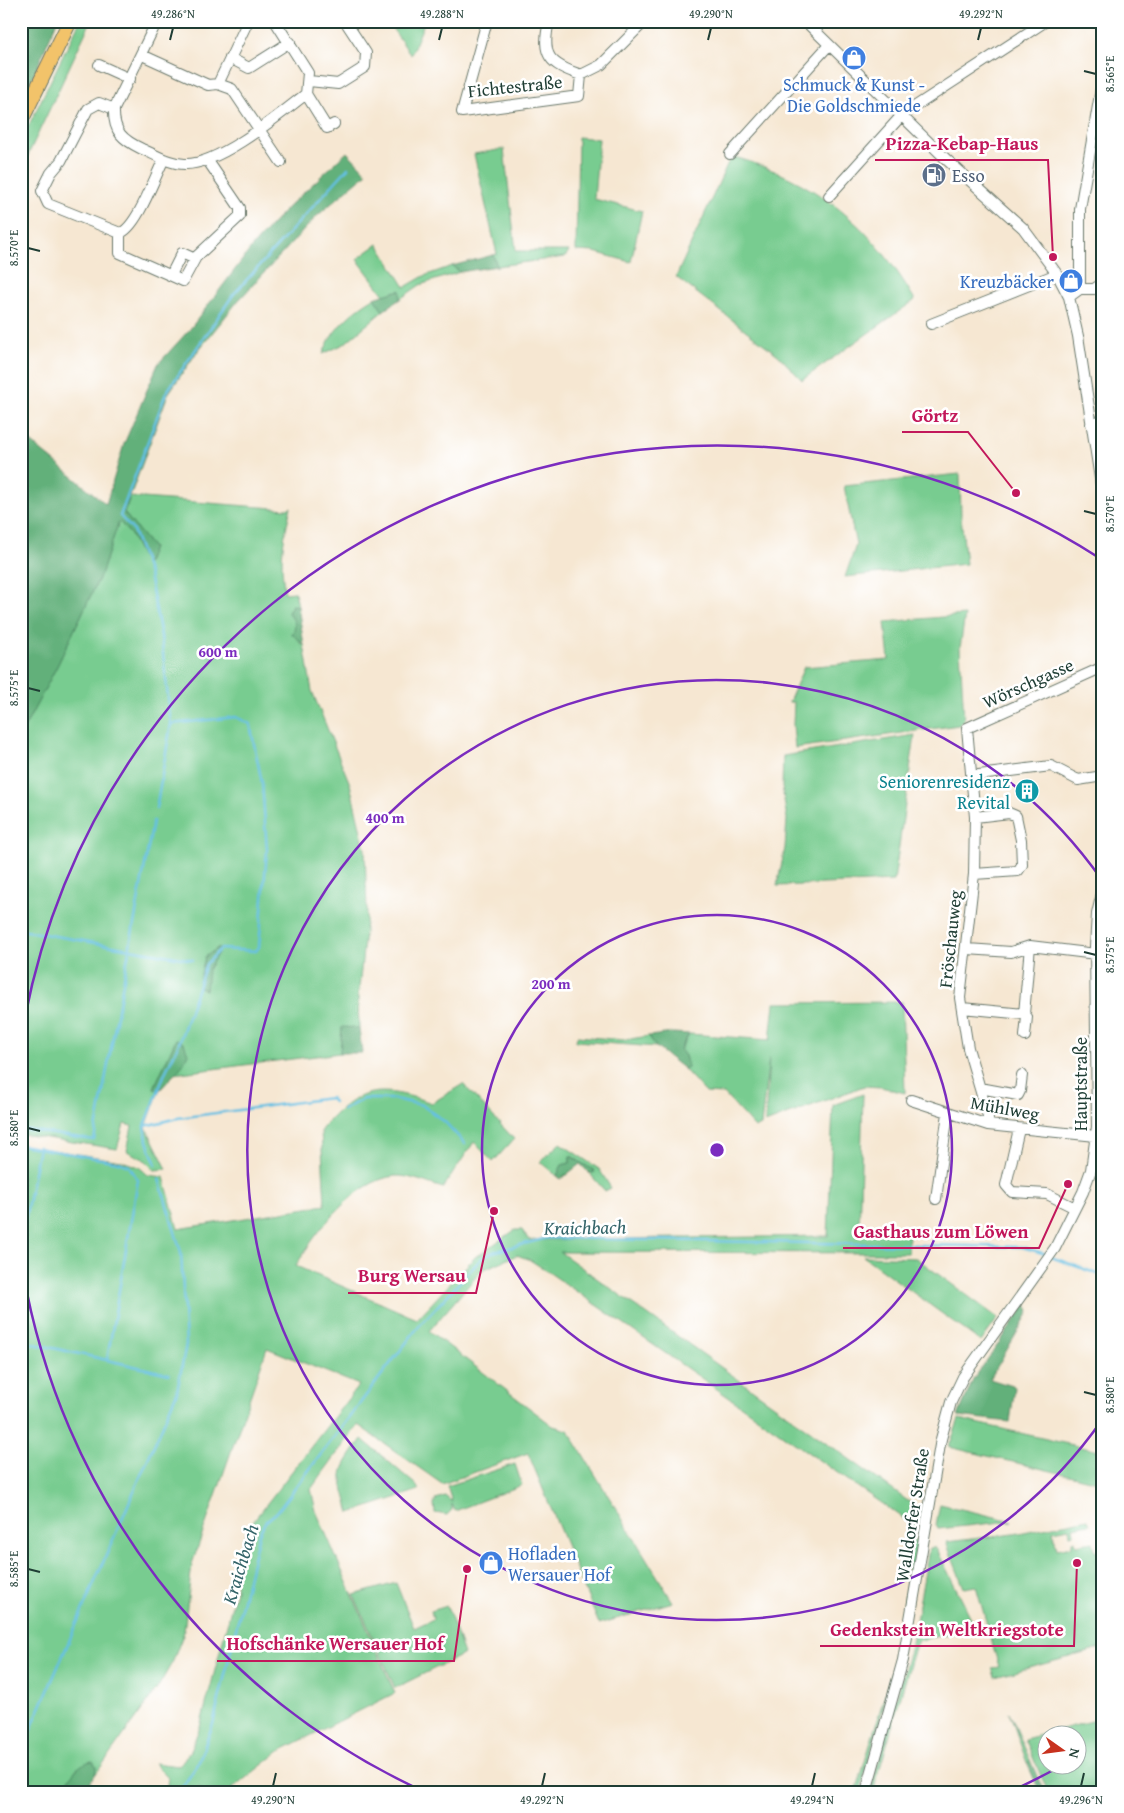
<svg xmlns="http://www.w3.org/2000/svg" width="1124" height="1813" viewBox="0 0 1124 1813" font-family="'Gentium Book Plus',serif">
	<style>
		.green { fill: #78cc90; stroke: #4c8462; fill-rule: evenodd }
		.forest { fill: #62b07a; stroke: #407657 }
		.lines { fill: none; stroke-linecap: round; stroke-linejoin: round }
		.stream { stroke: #65c0e3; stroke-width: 2.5 }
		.minor-casing { stroke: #6a786b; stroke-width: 12 }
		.major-casing { stroke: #6a786b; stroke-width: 16 }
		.minor { stroke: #fff; stroke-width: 10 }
		.major { stroke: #f2c36a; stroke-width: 14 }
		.ticks { fill: none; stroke: #1f3d34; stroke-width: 2 }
		.ring { fill: none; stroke: #7b2cbf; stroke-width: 2.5 }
		.labels { text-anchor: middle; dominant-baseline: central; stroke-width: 5; stroke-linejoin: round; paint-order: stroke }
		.shop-label { font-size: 18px; fill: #366cbe; stroke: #fff }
		.street-label { font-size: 18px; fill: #1f3d34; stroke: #fff }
		.service-label { font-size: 18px; fill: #4e5e75; stroke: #fff; text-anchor: start }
		.culture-label { font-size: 18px; fill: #0d838f; stroke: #fff; text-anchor: end }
		.water-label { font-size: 19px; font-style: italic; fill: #346469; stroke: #fff }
		.centre { fill: #7b2cbf; stroke: #fff; stroke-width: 2.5 }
		.ring-label { font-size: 15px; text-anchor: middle; font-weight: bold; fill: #7b2cbf; stroke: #fff; stroke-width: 5; stroke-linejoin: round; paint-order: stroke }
		.leader { fill: none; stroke: #c2185b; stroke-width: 2 }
		.callout-dot { fill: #c2185b; stroke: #fff; stroke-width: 2 }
		.callout-label { font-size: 19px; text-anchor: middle; font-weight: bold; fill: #c2185b; stroke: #fff; stroke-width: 5; stroke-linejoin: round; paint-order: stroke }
		.neatline { fill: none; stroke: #1f3d34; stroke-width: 2 }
		.ticks-label { font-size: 12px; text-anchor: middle; fill: #1f3d34 }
	</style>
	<rect width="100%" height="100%" fill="#fff"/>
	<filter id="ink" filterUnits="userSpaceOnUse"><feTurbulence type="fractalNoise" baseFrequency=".02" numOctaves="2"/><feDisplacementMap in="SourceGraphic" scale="10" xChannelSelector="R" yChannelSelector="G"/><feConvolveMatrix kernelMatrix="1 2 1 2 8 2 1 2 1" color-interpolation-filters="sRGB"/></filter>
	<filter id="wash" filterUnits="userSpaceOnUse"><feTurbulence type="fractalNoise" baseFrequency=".0096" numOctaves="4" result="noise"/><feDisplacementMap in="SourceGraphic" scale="20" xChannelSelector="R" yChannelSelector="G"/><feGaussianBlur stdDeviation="1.12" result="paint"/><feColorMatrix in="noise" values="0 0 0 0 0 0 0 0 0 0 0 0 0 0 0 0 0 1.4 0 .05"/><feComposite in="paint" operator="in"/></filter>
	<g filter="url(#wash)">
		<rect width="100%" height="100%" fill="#f6e7d2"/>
		<path class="green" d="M80 21H91L21 170V141Z
			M406 21H425L411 55 392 28Z
			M578 137 599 139 594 199 642 211 631 262 594 252 576 251Z
			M504 149 516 251H569L565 257 497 266 493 255 497 254 474 154Z
			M731 156C815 179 872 225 915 300L802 380 778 355 676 277Z
			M378 244 405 287 424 276 452 266 460 272 420 285 400 299 399 291 384 295 357 259Z
			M374 298 383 311 344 344 323 354C332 329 352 311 374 298Z
			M960 474 961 516 966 564 845 577 856 545 844 486Z
			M130 497 287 509 291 507C283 542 279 558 285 593L295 592 298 606 292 605 288 613 295 620 300 643 304 645 312 691 350 784 365 849 367 912 358 999 359 1028H342L340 1053 173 1074 182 1066 176 1039 154 1088 159 1091 146 1127 167 1169 154 1170 143 1159 127 1151 132 1126 124 1124 117 1149 21 1134V734L57 666 102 572 119 521 131 535 146 565 153 548 124 513Z
			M965 615 960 648 964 720 959 725 795 748 793 725 794 702H789L804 667 889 660 885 622Z
			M915 735 894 881 777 886 785 848 787 819 782 787 783 756Z
			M1099 860C1108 869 1100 884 1095 893Z
			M902 1002 905 1093 881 1087 864 1086 765 1123 769 1058 761 1125 755 1128 724 1094 706 1093 684 1069 688 1067 685 1056 680 1050 689 1034 770 1040 774 1003Z
			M577 1036 624 1040 649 1036 656 1047 576 1041Z
			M463 1084 514 1139 493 1162 474 1142 443 1188C429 1184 409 1175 395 1176 355 1180 314 1234 296 1266L417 1319 475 1257 515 1230H522L529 1240 828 1236 833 1105 863 1094 859 1234H909L908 1253 560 1252 922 1511 915 1520 916 1529 909 1533 911 1524 547 1271 530 1260 517 1255 482 1270 429 1331 553 1426 568 1430 673 1602 599 1624 528 1453 442 1484 358 1425 311 1489 316 1511 395 1693 280 1751 228 1792H204L199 1787 194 1792H166L168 1778 154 1763 179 1766 190 1751 200 1727 236 1590 238 1558 247 1529 359 1385 267 1348 192 1564 184 1632 173 1661 157 1689 95 1775 96 1767 77 1768 61 1792H21V1145L122 1161 139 1167 148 1175 164 1177 178 1229 325 1205 321 1130C358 1086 379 1085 432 1103Z
			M560 1143 599 1169 611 1188 605 1191 590 1174 595 1172 573 1157 570 1156V1163L562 1165 557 1176 540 1162Z
			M863 1256 916 1258 998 1318 981 1342Z
			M959 1419 1103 1452V1472L1098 1482 949 1447Z
			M362 1439 416 1485 419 1490 350 1513C339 1471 336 1476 362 1439Z
			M515 1464 522 1485 455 1511 452 1504V1510L447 1515 435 1513 434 1504 436 1499 445 1496 452 1502 447 1486Z
			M940 1504 1012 1521 938 1529 936 1525Z
			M1088 1519 1090 1524 1073 1527 1074 1533 1070 1534 1069 1528 1053 1531 1057 1549 1072 1546V1541L1075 1540 1076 1545 1093 1542 1095 1552 1103 1550V1648L995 1677 992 1668 999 1667 976 1586 964 1588 946 1542 1014 1534Z
			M914 1539 918 1545 903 1635 860 1792H856L895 1660 903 1614 909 1560 900 1542Z
			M935 1546 973 1622V1629L920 1640 916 1644 873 1792H870L912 1643 929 1549Z
			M396 1583 414 1628 433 1619 431 1611 447 1606 464 1654 395 1688 354 1595Z
			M1009 1712 1030 1760 1027 1763Z
			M1103 1718V1792H1048L1025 1739ZM1046 1736H1076V1766H1046Z"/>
		<path class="forest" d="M21 21H57L21 105Z
			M347 152 367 173 317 216 238 301 197 352 168 394 124 513 153 548 146 565 131 535 119 521 102 572 57 666 21 734V434L106 504 124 444 158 364 190 329 255 243 287 208Z
			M493 255 497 266 460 272 452 266Z
			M400 290V299L383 311 374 298Z
			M292 605 298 606 304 645 292 634C297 625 295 621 288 613Z
			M219 947 218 953 208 970 206 990 198 987 205 957Z
			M342 1027 359 1028 362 1053H340Z
			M673 1033 689 1034 680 1049 685 1056 688 1067 684 1069 656 1047 649 1036Z
			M176 1039 184 1043 188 1054 182 1066 159 1091 154 1088Z
			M570 1156 595 1171 590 1174 580 1164 561 1179 557 1176 562 1165 570 1163Z
			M1027 1303 1029 1312 990 1379 1015 1387 1010 1422 958 1416 973 1380Z
			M1030 1760 1044 1792H1040L1027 1763Z
			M93 1761 96 1767 95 1775 82 1792H61C70 1779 76 1763 93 1761Z"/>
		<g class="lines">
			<path class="stream" d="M171 724 161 636 149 574 133 530 120 516 166 393 233 295 348 168
				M21 930 193 960
				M343 1110 363 1099H394L422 1105 445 1122 465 1144
				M145 1126 165 1073 178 1046 206 964 220 949 256 951 259 947 267 850 262 783 250 724 236 717 171 724 156 809
				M21 1129 94 1140 153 821
				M21 1145 118 1162 129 1166 138 1180 107 1360 21 1341
				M156 1165 147 1141 145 1126 178 1118 330 1098 334 1102
				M21 1240 39 1147
				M1051 1257 1103 1276
				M107 1360 169 1374
				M21 1752 177 1392 186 1344 181 1252 159 1179
				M179 1792 198 1764 213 1724 259 1534 265 1522 277 1512 419 1326 481 1259 493 1252 547 1238 1022 1247 1046 1254"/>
		</g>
	</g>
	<g filter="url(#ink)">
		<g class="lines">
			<defs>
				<path id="minor" d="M144 21 155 26
					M157 21 114 109C113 132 123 140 142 149 156 155 170 164 185 164 219 165 279 115 306 94L308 73 275 21
					M487 21 462 112 579 96 581 75
					M549 21C541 56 549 64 581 75L601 65 645 21
					M805 21 947 160 1023 228 1057 274 1069 297 1078 336 1103 498
					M142 55 208 85 218 84 232 89 281 162
					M230 58 249 68 290 42
					M99 65 130 79
					M309 81 338 84 365 67 366 53 345 21
					M218 84 248 21
					M306 94 327 128 334 124
					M114 109 99 103 88 109 61 161 51 173 42 191 48 204 120 233C137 228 155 176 164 159
					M730 154 829 45
					M829 196 902 115 1046 21
					M120 233V253L183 281 196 257 240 216V208L208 161
					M171 275 182 253 195 259
					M1080 289V209L1103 77
					M1069 297 1080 289H1094L1103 283
					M931 324 1057 274
					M1091 424 1103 420
					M971 776 1051 766 1078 780 1103 776
					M974 874 1018 871 1022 865 1021 840 1016 816 1009 813 975 817
					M967 949 1011 952 1030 946 1096 954
					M962 1008 1024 1014
					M1025 1036 1027 1017 1024 1014 1030 946
					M980 1088 1018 1095 1020 1091 1022 1075
					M911 1100 988 1125 1096 1136
					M988 1125V1116L968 1048 960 998 974 874 975 817 967 728 1103 667
					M1019 1129 1006 1185 1012 1192 1047 1194 1075 1208
					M936 1199 948 1113
					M866 1792 903 1660 941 1439 951 1402 963 1377 1055 1248 1083 1192 1091 1170 1097 1127 1095 946 1097 914 1103 889"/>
				<path id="major" d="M21 121 70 21"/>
			</defs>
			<use href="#minor" class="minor-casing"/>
			<use href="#major" class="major-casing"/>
			<use href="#minor" class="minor"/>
			<use href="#major" class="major"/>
		</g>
	</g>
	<path class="ticks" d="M170 40 173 28M439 40 442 28M708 40 711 28M978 40 981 28M1084 71 1096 74M28 248 40 251M1084 511 1096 514M28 688 40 691M1084 952 1096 955M28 1128 40 1131M1084 1392 1096 1395M28 1569 40 1572M273 1786 276 1773M542 1786 545 1773M812 1786 815 1773M1081 1786 1084 1773"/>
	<g class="ring">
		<circle cx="717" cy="1150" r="235"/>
		<path d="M1102 1420A470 470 0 1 1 1102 880"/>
		<path d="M1059 1767A705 705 0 0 1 1009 1792M425 1792A705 705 0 0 1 22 1266M22 1034A705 705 0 0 1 1101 559"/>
	</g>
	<defs>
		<symbol id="shop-disc" viewBox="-11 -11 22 22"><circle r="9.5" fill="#3f7fe0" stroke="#fff"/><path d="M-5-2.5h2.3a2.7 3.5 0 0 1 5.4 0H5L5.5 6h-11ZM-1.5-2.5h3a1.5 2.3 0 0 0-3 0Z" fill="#fff"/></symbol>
		<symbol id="fuel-disc" viewBox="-11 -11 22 22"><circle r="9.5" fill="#5c6f8a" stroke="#fff"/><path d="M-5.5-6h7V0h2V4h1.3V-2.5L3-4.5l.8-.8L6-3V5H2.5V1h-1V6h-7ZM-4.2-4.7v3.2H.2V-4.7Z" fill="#fff"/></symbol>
		<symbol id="building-disc" viewBox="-11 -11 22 22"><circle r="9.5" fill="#0f9aa8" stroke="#fff"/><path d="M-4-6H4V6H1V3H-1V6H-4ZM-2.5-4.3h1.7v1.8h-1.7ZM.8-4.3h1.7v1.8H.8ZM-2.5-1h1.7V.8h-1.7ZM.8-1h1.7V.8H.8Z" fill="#fff"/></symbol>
	</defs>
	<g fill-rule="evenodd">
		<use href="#shop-disc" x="840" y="44" width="28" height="28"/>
		<use href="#fuel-disc" x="920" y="161" width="28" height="28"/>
		<use href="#shop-disc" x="1057" y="267" width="28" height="28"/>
		<use href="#building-disc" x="1013" y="777" width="28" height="28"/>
		<use href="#shop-disc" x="477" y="1549" width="28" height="28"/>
	</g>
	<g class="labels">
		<g class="shop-label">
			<text x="854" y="84">Schmuck &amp; Kunst -<tspan x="854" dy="21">Die Goldschmiede</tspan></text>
			<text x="1054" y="281" text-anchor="end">Kreuzbäcker</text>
			<text x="508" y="1553" text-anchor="start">Hofladen<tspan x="508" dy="21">Wersauer Hof</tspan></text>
		</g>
		<g class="street-label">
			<text transform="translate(515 86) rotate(-6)">Fichtestraße</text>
			<text transform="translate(1028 683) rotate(-24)">Wörschgasse</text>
			<text transform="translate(950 939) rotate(-84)">Fröschauweg</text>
			<text transform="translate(1080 1084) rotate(-90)">Hauptstraße</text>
			<text transform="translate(1005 1108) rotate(10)">Mühlweg</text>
			<text transform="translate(912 1515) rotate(-81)">Walldorfer Straße</text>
		</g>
		<g class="service-label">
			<text x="952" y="175">Esso</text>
		</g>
		<g class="culture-label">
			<text x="1010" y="781">Seniorenresidenz<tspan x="1010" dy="21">Revital</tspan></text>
		</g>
		<g class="water-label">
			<text transform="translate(585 1227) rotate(-1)">Kraichbach</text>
			<text transform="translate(240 1564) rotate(-73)">Kraichbach</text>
		</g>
	</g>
	<circle cx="717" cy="1150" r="8" class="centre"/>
	<g class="ring-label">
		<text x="218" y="657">600 m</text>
		<text x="385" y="823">400 m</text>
		<text x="551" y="989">200 m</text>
	</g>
	<path class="leader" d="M1053 257L1048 160H875M1016 493L968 432H902M1068 1184L1039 1248H843M494 1211L476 1293H348M1077 1563L1074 1646H820M467 1569L454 1661H217"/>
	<g class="callout-dot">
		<circle cx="1053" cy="257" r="5"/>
		<circle cx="1016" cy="493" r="5"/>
		<circle cx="1068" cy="1184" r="5"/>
		<circle cx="494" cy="1211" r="5"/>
		<circle cx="1077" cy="1563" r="5"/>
		<circle cx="467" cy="1569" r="5"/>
	</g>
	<g class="callout-label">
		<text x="962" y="150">Pizza-Kebap-Haus</text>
		<text x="935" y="422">Görtz</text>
		<text x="941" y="1238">Gasthaus zum Löwen</text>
		<text x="412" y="1282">Burg Wersau</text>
		<text x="947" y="1636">Gedenkstein Weltkriegstote</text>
		<text x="335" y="1650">Hofschänke Wersauer Hof</text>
	</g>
	<rect width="1124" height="1813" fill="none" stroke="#fff" stroke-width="55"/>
	<g transform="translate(1062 1750) rotate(104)"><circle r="24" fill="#ffffff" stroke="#a5b1ae"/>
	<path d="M0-4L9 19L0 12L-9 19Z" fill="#c8321e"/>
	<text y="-8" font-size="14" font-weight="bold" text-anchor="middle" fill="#1f3d34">N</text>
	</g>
	<rect x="28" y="28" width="1068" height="1758" class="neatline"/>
	<g class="ticks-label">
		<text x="173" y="18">49.286°N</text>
		<text x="442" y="18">49.288°N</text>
		<text x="711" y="18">49.290°N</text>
		<text x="981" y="18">49.292°N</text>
		<text transform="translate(1110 74) rotate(-90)" y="4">8.565°E</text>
		<text transform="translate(14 248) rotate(-90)" y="4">8.570°E</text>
		<text transform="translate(1110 514) rotate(-90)" y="4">8.570°E</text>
		<text transform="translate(14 688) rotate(-90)" y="4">8.575°E</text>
		<text transform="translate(1110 955) rotate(-90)" y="4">8.575°E</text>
		<text transform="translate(14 1128) rotate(-90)" y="4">8.580°E</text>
		<text transform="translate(1110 1395) rotate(-90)" y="4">8.580°E</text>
		<text transform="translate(14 1569) rotate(-90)" y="4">8.585°E</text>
		<text x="273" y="1804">49.290°N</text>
		<text x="542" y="1804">49.292°N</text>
		<text x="812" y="1804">49.294°N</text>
		<text x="1081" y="1804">49.296°N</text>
	</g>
</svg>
